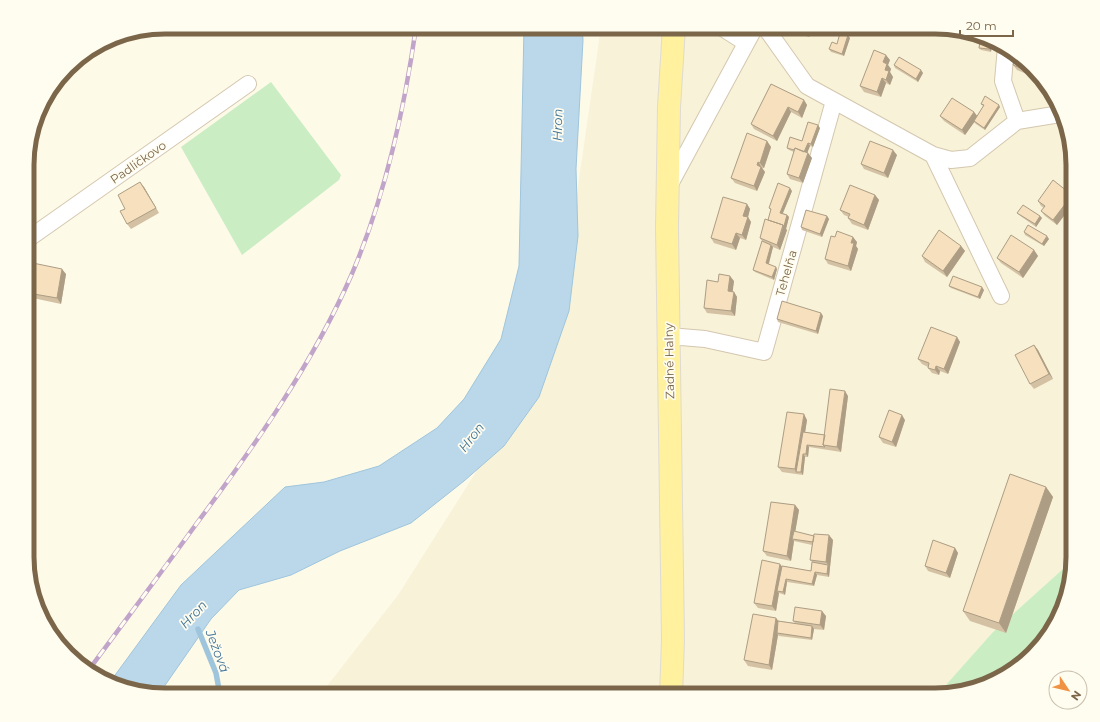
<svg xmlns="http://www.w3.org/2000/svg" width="1100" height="722" viewBox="0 0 1100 722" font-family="Montserrat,sans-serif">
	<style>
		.residential { fill: #f8f2d8 }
		.green { fill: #cbedc4 }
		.water { fill: #bad8ea; stroke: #9fc5dc }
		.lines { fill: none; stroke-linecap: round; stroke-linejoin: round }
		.stream { stroke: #9fc5dc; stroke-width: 5.5 }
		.street-casing { stroke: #d4c7af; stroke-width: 18 }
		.primary-casing { stroke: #dfdad3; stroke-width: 24 }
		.street { stroke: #fff; stroke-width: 16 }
		.primary { stroke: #fff19e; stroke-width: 22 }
		.rail-casing { stroke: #c1a4ca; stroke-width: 4.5 }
		.rail { stroke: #fffcf0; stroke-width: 3; stroke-dasharray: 9; stroke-linecap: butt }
		.wall { fill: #d4c1a3 }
		.shaded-wall { fill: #ac9d84 }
		.building { fill: #f6e0bd; stroke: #ac9d84 }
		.labels { text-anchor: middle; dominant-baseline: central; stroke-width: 3.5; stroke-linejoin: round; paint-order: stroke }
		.street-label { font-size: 12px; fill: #7b6649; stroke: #fffcf0 }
		.water-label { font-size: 13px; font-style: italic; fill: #437697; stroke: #fffcf0 }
		.rim { fill: none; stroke: #7b6649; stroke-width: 5 }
	</style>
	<rect width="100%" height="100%" fill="#fefae8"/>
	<path class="residential" d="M601 27H935L979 34 1012 50 1055 96 1073 156V560L993 632 937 695H320L398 595 495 442 575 207Z"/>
	<path class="green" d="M271 82 341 175 339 180 242 255 181 147Z
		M1073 560V566L1050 634 1004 677 944 695H937L993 632Z"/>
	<path class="water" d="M524 27H582L583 40 576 169 578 236 569 311 539 397 504 446 464 481 411 523 340 551 291 575 239 590 211 619 159 694 121 688 110 682 181 585 285 487 324 482 379 466 437 428 464 399 501 339 519 266Z"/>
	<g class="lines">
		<path class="stream" d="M198 629 216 673 220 695"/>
		<defs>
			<path id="street" d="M721 27 746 43
				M765 27 807 86 933 155
				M1006 47 1003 81 1017 121
				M669 186 755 27
				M28 239 248 84
				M1001 296 933 155 951 160 970 158 1017 121 1060 114
				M669 336 705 339 764 352 834 101"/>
			<path id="primary" d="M671 695 673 640 667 228 669 107 674 27"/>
		</defs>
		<use href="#street" class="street-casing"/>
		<use href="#primary" class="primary-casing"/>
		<use href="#street" class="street"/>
		<use href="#primary" class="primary"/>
		<defs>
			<path id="rail" d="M88 671C124 622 161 573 197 523 255 445 312 365 351 276 385 197 404 112 416 27"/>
		</defs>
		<use href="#rail" class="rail-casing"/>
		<use href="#rail" class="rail"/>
	</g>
	<path class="wall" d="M813 27 809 37 796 33 795 30Z
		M828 27H854L851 35 829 28Z
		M981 35 991 52 981 50 979 48Z
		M850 38 844 56 831 52 829 49 837 44Z
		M1017 55 1039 79 1017 70 1013 65Z
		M890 60 888 65 891 69 890 72 893 77 890 85 886 83 881 97 864 92 860 86Z
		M894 65 923 73 918 82 895 68Z
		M771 84 804 100 807 105 802 118 791 112 777 141 754 129 751 124Z
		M981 104 1000 107 985 130 976 124 974 122 965 135 944 121 940 116 974 112 977 116 983 106Z
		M820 128 813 147 810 146 807 152 812 158 803 183 790 179 787 174 794 152 789 150 787 148 802 141Z
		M767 141 771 147 764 168H762L765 172 757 191 735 183 731 178Z
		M897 155 888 178 864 169 861 164Z
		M1073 157V177L1068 173 1064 168Z
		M144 187 159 213 131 229 127 224 125 209Z
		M792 191 783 213 787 215 789 217 786 229 787 230 780 250 773 247 769 264 777 269 774 280 755 272 753 270 762 241 760 238 768 220 771 210 769 208Z
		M875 195 879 200 868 230 852 224 848 218 849 217 844 215 840 210Z
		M1072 195 1073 196V204L1057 225 1045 216 1041 211 1044 208 1041 206 1038 201Z
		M747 204 750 209 748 217 751 222 746 240 740 238 736 250 714 243 711 238Z
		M1017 213 1040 216 1042 218 1036 227 1019 215Z
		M827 216 829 219 822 237 802 230 801 227Z
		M1024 232 1049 239 1044 246 1025 235Z
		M857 242 856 246 858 249 851 271 828 264 825 259Z
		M961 246 965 251 947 277 925 262 922 256Z
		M1034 250 1038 256 1023 278 1001 263 997 258Z
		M28 262 66 274 61 304 28 297Z
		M734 281 732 292H734L737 297 735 316 707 313 704 308 718 282Z
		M949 286 984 290 980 299 951 288Z
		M823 316 818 334 778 322 777 319Z
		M957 337 960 342 948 374 940 371 939 375 932 373 928 368V367L922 364 918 359Z
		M1034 345 1038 350 1053 379 1034 389 1030 384Z
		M848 396 841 452 809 447 808 457H805L803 475 782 472 778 467 807 420 805 432 825 435Z
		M905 420 896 447 883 443 879 437Z
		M1046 487 1053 497 1006 633 970 621 963 611Z
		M795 505 799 510 795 532 833 540 829 577 817 575 814 586 787 582 785 595 779 593 776 611 758 608 754 603 782 566 811 571 812 562 810 560 812 545 794 541 791 561 767 556 763 551Z
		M955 548 958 553 950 578 928 571 925 566Z
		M826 616 824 630 814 629 812 640 779 636 778 635 772 670 748 666 744 660 776 618 778 621 795 623 793 621Z"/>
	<path class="shaded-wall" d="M810 27H813L809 37 808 34Z
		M851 27H854L851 35 849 33Z
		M848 35 850 38 844 56 842 54Z
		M991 40 993 41 991 52 989 49Z
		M886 55 890 60 888 65 891 69 890 72 893 77 890 85 886 80 883 62Z
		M921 70 923 73 918 82 916 79Z
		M882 78 886 83 881 97 877 92Z
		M804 100 807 105 802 118 798 112Z
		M999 105 1000 107 985 130 984 128Z
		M788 107 791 112 777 141 773 136Z
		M974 112 978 117 965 135 962 130Z
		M818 125 820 128 813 147 811 144Z
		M767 141 771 147 764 168 760 163Z
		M808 143 810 146 806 156 804 153Z
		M893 150 897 155 888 178 884 173Z
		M808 153 812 158 803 183 799 178Z
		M758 162 765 172 757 191 754 186 757 165Z
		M140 182 144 187 159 213 156 208Z
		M790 188 792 191 782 215 780 213Z
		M875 195 879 200 868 230 864 225Z
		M1072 195 1073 196V204L1057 225 1053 220Z
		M747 204 750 209 748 217 751 222 746 240 742 235 743 216Z
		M787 215 789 217 786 229 787 230 780 250 777 245Z
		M827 216 829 219 822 237 820 234Z
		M1040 216 1042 218 1036 227 1035 224Z
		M736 233 740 238 736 250 732 244Z
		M1047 236 1049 239 1044 246 1042 244Z
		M853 237 857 242 856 246 858 249 851 271 848 266 851 243Z
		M771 245 773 247 768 266 766 263Z
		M961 246 965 251 947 277 943 271Z
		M1034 250 1038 256 1023 278 1019 272Z
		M776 267 777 269 774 280 772 277Z
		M62 269 66 274 61 304 57 298Z
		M730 276 734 281 732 297 728 291Z
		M982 287 984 290 980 299 978 297Z
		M734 292 737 297 735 316 731 311Z
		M821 313 823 316 818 334 816 331Z
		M957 337 960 342 948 374 944 369Z
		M1034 345 1038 350 1053 379 1049 374Z
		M936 366 940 371 939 375 935 370Z
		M845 391 848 396 841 452 837 447Z
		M804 414 807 420 799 472H796L795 469Z
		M902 415 905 420 896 447 892 442Z
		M807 445 809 447 808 457 806 454Z
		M803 454 805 457 803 475 801 472Z
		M1046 487 1053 497 1006 633 999 623Z
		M795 505 799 510 794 539H792L794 541 791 561 787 556Z
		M829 535 833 540 830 567 826 562Z
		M955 548 958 553 950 578 946 573Z
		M780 564 784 569 777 591 779 593 776 611 772 606Z
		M828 565 830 567 829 577 827 574Z
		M815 572 817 575 814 586 812 584Z
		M786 579 787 582 785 595 783 592Z
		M822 611 826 616 824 630 820 625Z
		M776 618 780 623 777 633 778 635 772 670 769 665Z
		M812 626 814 629 812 640 811 638Z"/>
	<path class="building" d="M796 27H810L808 34 795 30Z
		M832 27H851L849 33Z
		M840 33 848 35 842 54 829 49 832 42 837 44Z
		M981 35 991 40 989 49 979 48Z
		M874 50 886 55 883 62 887 64 885 70 889 71 886 80 882 78 877 92 860 86Z
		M1017 55 1033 73 1013 65Z
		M899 57 921 70 916 79 894 65Z
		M771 84 804 100 798 112 788 107 773 136 751 124Z
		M985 96 999 105 984 128 974 121 984 105 981 104Z
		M952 98 974 112 962 130 940 116Z
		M808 122 818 125 811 144 808 143 804 152 795 148 794 150 787 148 790 137 802 141Z
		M747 133 767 141 760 163 758 162 757 165 761 167 754 186 731 178Z
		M870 141 893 150 884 173 861 164Z
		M795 148 808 153 799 178 787 174Z
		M1073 157V174L1064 168Z
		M1053 180 1072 195 1053 220 1041 211 1045 206 1038 201Z
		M140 182 156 208 127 224 120 211 125 209 118 195Z
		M778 183 790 188 780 213 787 215 784 226 783 225 768 220 771 209 769 208Z
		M850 185 875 195 864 225 848 218 850 214 840 210Z
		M723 197 747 204 743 216 748 217 742 235 736 233 732 244 711 238Z
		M1023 205 1040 216 1035 224 1017 213Z
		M806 210 827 216 820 234 801 227Z
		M765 219 783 225 777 245 760 238Z
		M1028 225 1047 236 1042 244 1024 232Z
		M939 230 961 246 943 271 922 256Z
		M837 231 853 237 851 243H854L848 266 825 259 831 236 835 237Z
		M1011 235 1034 250 1019 272 997 258Z
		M762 241 771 245 766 263 776 267 772 277 753 270Z
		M28 262 62 269 57 298 28 293Z
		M719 274 730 276 728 291 734 292 731 311 704 308 707 280 718 282Z
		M953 276 982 287 978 297 949 286Z
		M782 301 821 313 816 331 777 319Z
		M931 327 957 337 944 369 936 366 935 370 928 368 929 363 918 359Z
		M1034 345 1049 374 1030 384 1015 355Z
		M830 389 845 391 837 447 823 445Z
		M889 410 902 415 892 442 879 437Z
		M787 412 804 414 795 469 778 467Z
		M803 432 825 435 823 445 825 447 807 445 806 454H803L801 472H796Z
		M1010 474 1046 487 999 623 963 611Z
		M771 502 795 505 787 556 763 551Z
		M794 531 814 536 813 542 792 539Z
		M814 534 829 535 826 562 810 560Z
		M933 540 955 548 946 573 925 566Z
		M762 560 780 564 772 606 754 603Z
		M812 562 828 565 827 574 815 572 812 584 786 579 783 592 777 591 782 566 811 571Z
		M795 607 822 611 820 625 793 621Z
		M753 614 776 618 769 665 744 660Z
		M778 621 812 626 811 638 777 633Z"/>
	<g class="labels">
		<g class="street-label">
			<text transform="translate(138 162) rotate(-35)">Padličkovo</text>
			<text transform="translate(786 273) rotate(-74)">Tehelňa</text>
			<text transform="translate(669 361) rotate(-91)">Zadné Halny</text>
		</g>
		<g class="water-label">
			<text transform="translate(557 125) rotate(-89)">Hron</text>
			<text transform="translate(471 437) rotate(-52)">Hron</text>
			<text transform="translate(193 614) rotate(-47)">Hron</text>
			<text transform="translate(218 651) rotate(69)">Ježová</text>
		</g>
	</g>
	<path d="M0 0H1100V722H0ZM165 34H935A131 131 0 0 1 1066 165V557A131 131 0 0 1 935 688H165A131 131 0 0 1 34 557V165A131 131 0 0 1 165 34Z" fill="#fffcf0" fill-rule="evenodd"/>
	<path class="rim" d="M165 34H935A131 131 0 0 1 1066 165V557A131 131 0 0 1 935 688H165A131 131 0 0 1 34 557V165A131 131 0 0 1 165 34Z"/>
	<g transform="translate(1068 690) rotate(125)"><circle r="19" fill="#fffcf0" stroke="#cac0ad"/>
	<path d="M0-3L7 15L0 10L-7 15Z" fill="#f09244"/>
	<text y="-6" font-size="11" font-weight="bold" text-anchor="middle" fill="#7b6649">N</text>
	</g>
	<path d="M960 30v6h53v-6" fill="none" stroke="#7b6649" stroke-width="2"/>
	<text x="966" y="30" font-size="12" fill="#7b6649" stroke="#fffcf0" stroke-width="3" paint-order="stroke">20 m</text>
</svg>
